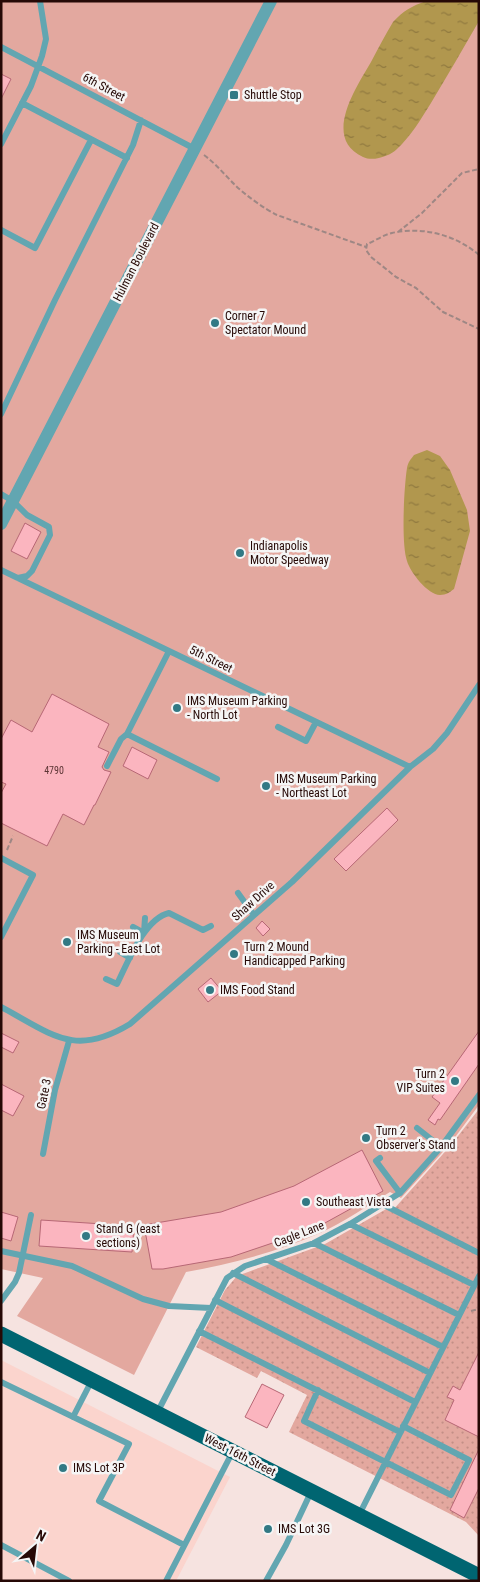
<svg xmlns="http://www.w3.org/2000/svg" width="480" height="1582" viewBox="0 0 480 1582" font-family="'Roboto Condensed',sans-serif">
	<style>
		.built { fill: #fbd4cd }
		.grass { fill: url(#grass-dots) }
		.pitch { fill: #e3a89f }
		.water { fill: url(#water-ripples) }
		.building { fill: #fbb5bf; stroke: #b76775 }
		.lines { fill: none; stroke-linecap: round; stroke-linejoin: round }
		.path { stroke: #9e8784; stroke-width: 2; stroke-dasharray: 5 2.5; stroke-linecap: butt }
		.lane { stroke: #62a6b1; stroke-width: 6 }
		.street { stroke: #62a6b1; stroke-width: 12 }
		.primary { stroke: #006571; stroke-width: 15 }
		.poi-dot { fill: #327984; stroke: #f5f5f5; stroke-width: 2 }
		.labels { text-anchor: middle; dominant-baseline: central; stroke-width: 5; stroke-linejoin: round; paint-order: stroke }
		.number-label { font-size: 10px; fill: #5b3434 }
		.street-label { font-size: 12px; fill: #260906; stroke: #f5f5f5 }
		.poi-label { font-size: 12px; fill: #260906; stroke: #f5f5f5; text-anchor: start }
	</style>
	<defs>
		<pattern id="grass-dots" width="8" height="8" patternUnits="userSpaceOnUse" patternTransform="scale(1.25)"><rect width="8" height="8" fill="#e3a89f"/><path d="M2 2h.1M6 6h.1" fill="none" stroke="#c38f87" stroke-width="1.8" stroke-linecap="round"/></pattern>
		<pattern id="water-ripples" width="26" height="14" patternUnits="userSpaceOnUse" patternTransform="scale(1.25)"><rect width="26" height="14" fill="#b1974e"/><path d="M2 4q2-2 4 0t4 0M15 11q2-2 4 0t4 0" fill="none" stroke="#90793f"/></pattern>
	</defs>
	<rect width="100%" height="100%" fill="#f6e3e0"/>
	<path class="built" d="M1 1360 230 1477 176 1581H1Z"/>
	<path class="grass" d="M479 1109V1536L466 1522 289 1432 307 1395 261 1371 257 1378 196 1347 225 1290 237 1276 325 1244 388 1208 393 1210 451 1145Z"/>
	<path class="pitch" d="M1 1H479V1105L450 1144 401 1198 390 1192C367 1206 344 1222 320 1233 277 1252 231 1264 186 1272L134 1375 17 1316 43 1278 1 1269Z"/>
	<path class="water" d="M426 1H479V21C463 49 447 76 431 103 421 119 411 136 397 149 390 156 373 162 363 157 322 138 356 88 371 62 378 49 385 35 393 22 403 11 412 6 426 1Z
		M427 450 440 456 450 470 467 510 470 531 454 589C450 592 446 595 440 595 428 595 410 572 407 561 401 543 404 487 407 468 408 462 411 459 414 455Z"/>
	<path class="building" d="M1 74 11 79 1 99Z
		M25 523 41 532 27 559 11 551Z
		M52 694 109 724 98 747 109 752 102 767 104 770 111 772 95 805H94L84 825 63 814 47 846 1 823V793L6 784 1 782V739L11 720 32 732Z
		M132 747 157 760 148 779 123 766Z
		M387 808 398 820 346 871 334 859Z
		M262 921 270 929 263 936 256 928Z
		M211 978 222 991 208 1002 198 989Z
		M479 1031V1064L440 1120 438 1119 435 1125 428 1120 440 1103 432 1097Z
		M1 1033 19 1042 13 1053 1 1047Z
		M1 1084 24 1096 13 1116 1 1110Z
		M362 1150 383 1191 314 1229 231 1257 163 1269H152L144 1225 221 1212 294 1186Z
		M1 1212 18 1217 11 1241 1 1238Z
		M41 1220 134 1226 132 1252 39 1246Z
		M479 1352V1437L445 1420 454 1400 447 1397 453 1386 460 1390Z
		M262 1384 284 1395 267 1428 245 1417Z
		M479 1449V1488L464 1518 450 1510Z"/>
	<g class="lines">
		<path class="path" d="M204 155C216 164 225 175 235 185 245 195 265 209 277 215L366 247
			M398 232 422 213 462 173 479 169
			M479 255C456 235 422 226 392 233 383 235 375 241 367 244L366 250 371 257 396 277 416 288 443 312 479 329
			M479 431V437
			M7 850 13 836
			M471 1311 479 1309"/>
		<path class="lane" d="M1 47 195 149
			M22 103 127 158
			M1 144 31 86 42 56 46 39 40 1
			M1 230 35 248 91 140
			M1 414 55 300 133 145 141 120
			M1 494 13 501 27 515 49 527 50 535 32 571 27 576 18 578
			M1 570 410 767
			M278 727 306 741 316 722
			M127 734 217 779
			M107 766 121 739 127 734 169 651
			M1 858 33 875 1 937
			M238 893 254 915
			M133 927 144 933 145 918
			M120 952 130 958
			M106 979 117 984C128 962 144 919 169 913L203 930 211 926
			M1 1007C52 1034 74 1058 130 1024L292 882 410 767 433 749 447 733 479 685
			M417 1128 441 1147
			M43 1154 55 1090 69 1041
			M380 1158 376 1161 400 1193
			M382 1204 479 1253
			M350 1224 474 1285
			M314 1243 459 1315
			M1 1251 72 1266 143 1299 169 1306 211 1308
			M266 1259 443 1347
			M233 1273 430 1373
			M215 1300 415 1402
			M1 1301 15 1282 19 1273 31 1215
			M199 1331 400 1432
			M1 1382 129 1444 99 1501 184 1545
			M318 1390 304 1421 451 1495 469 1460 403 1426
			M157 1413 227 1278 245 1266 314 1243 350 1224 400 1193 441 1147 479 1095
			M73 1417 92 1380
			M359 1515 479 1276
			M1 1545 69 1581
			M166 1581 233 1451
			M266 1581 286 1545 311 1492"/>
		<path class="street" d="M1 524 271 1"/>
		<path class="primary" d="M1 1334 479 1576"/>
	</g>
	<g class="poi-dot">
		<rect x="229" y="90" width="10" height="10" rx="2.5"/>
		<circle cx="215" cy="323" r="5"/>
		<circle cx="240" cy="553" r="5"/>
		<circle cx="177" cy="708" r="5"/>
		<circle cx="266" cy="786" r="5"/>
		<circle cx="67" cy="942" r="5"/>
		<circle cx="234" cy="954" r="5"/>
		<circle cx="210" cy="990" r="5"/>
		<circle cx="455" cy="1081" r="5"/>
		<circle cx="366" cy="1138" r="5"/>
		<circle cx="306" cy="1202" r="5"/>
		<circle cx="86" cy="1236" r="5"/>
		<circle cx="63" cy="1468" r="5"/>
		<circle cx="268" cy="1529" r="5"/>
	</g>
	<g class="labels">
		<g class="number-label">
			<text x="54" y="770">4790</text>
		</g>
		<g class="street-label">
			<text transform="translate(104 87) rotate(28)">6th Street</text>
			<text transform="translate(136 262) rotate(-63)">Hulman Boulevard</text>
			<text transform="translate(211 659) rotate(26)">5th Street</text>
			<text transform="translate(253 901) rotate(-42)">Shaw Drive</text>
			<text transform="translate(44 1094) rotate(-78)">Gate 3</text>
			<text transform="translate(299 1234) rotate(-21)">Cagle Lane</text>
			<text transform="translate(240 1455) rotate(27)">West 16th Street</text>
		</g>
		<g class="poi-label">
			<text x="244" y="95">Shuttle Stop</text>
			<text x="225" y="316">Corner 7<tspan x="225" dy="14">Spectator Mound</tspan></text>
			<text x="250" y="546">Indianapolis<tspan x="250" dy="14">Motor Speedway</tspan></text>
			<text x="187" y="701">IMS Museum Parking<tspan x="187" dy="14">- North Lot</tspan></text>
			<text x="276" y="779">IMS Museum Parking<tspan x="276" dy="14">- Northeast Lot</tspan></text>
			<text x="77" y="935">IMS Museum<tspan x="77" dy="14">Parking - East Lot</tspan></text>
			<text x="244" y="947">Turn 2 Mound<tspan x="244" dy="14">Handicapped Parking</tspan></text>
			<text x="220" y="990">IMS Food Stand</text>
			<text x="445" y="1074" text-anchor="end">Turn 2<tspan x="445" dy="14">VIP Suites</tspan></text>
			<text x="376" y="1131">Turn 2<tspan x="376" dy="14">Observer's Stand</tspan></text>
			<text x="316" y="1202">Southeast Vista</text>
			<text x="96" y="1229">Stand G (east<tspan x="96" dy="14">sections)</tspan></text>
			<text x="73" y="1468">IMS Lot 3P</text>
			<text x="278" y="1529">IMS Lot 3G</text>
		</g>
	</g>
	<rect width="480" height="1582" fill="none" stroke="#260906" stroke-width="5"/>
	<g transform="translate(35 1547) rotate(28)" stroke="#f5f5f5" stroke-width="4" paint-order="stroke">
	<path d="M0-4L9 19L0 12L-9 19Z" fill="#260906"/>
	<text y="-8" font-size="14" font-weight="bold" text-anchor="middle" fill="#260906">N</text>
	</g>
</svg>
